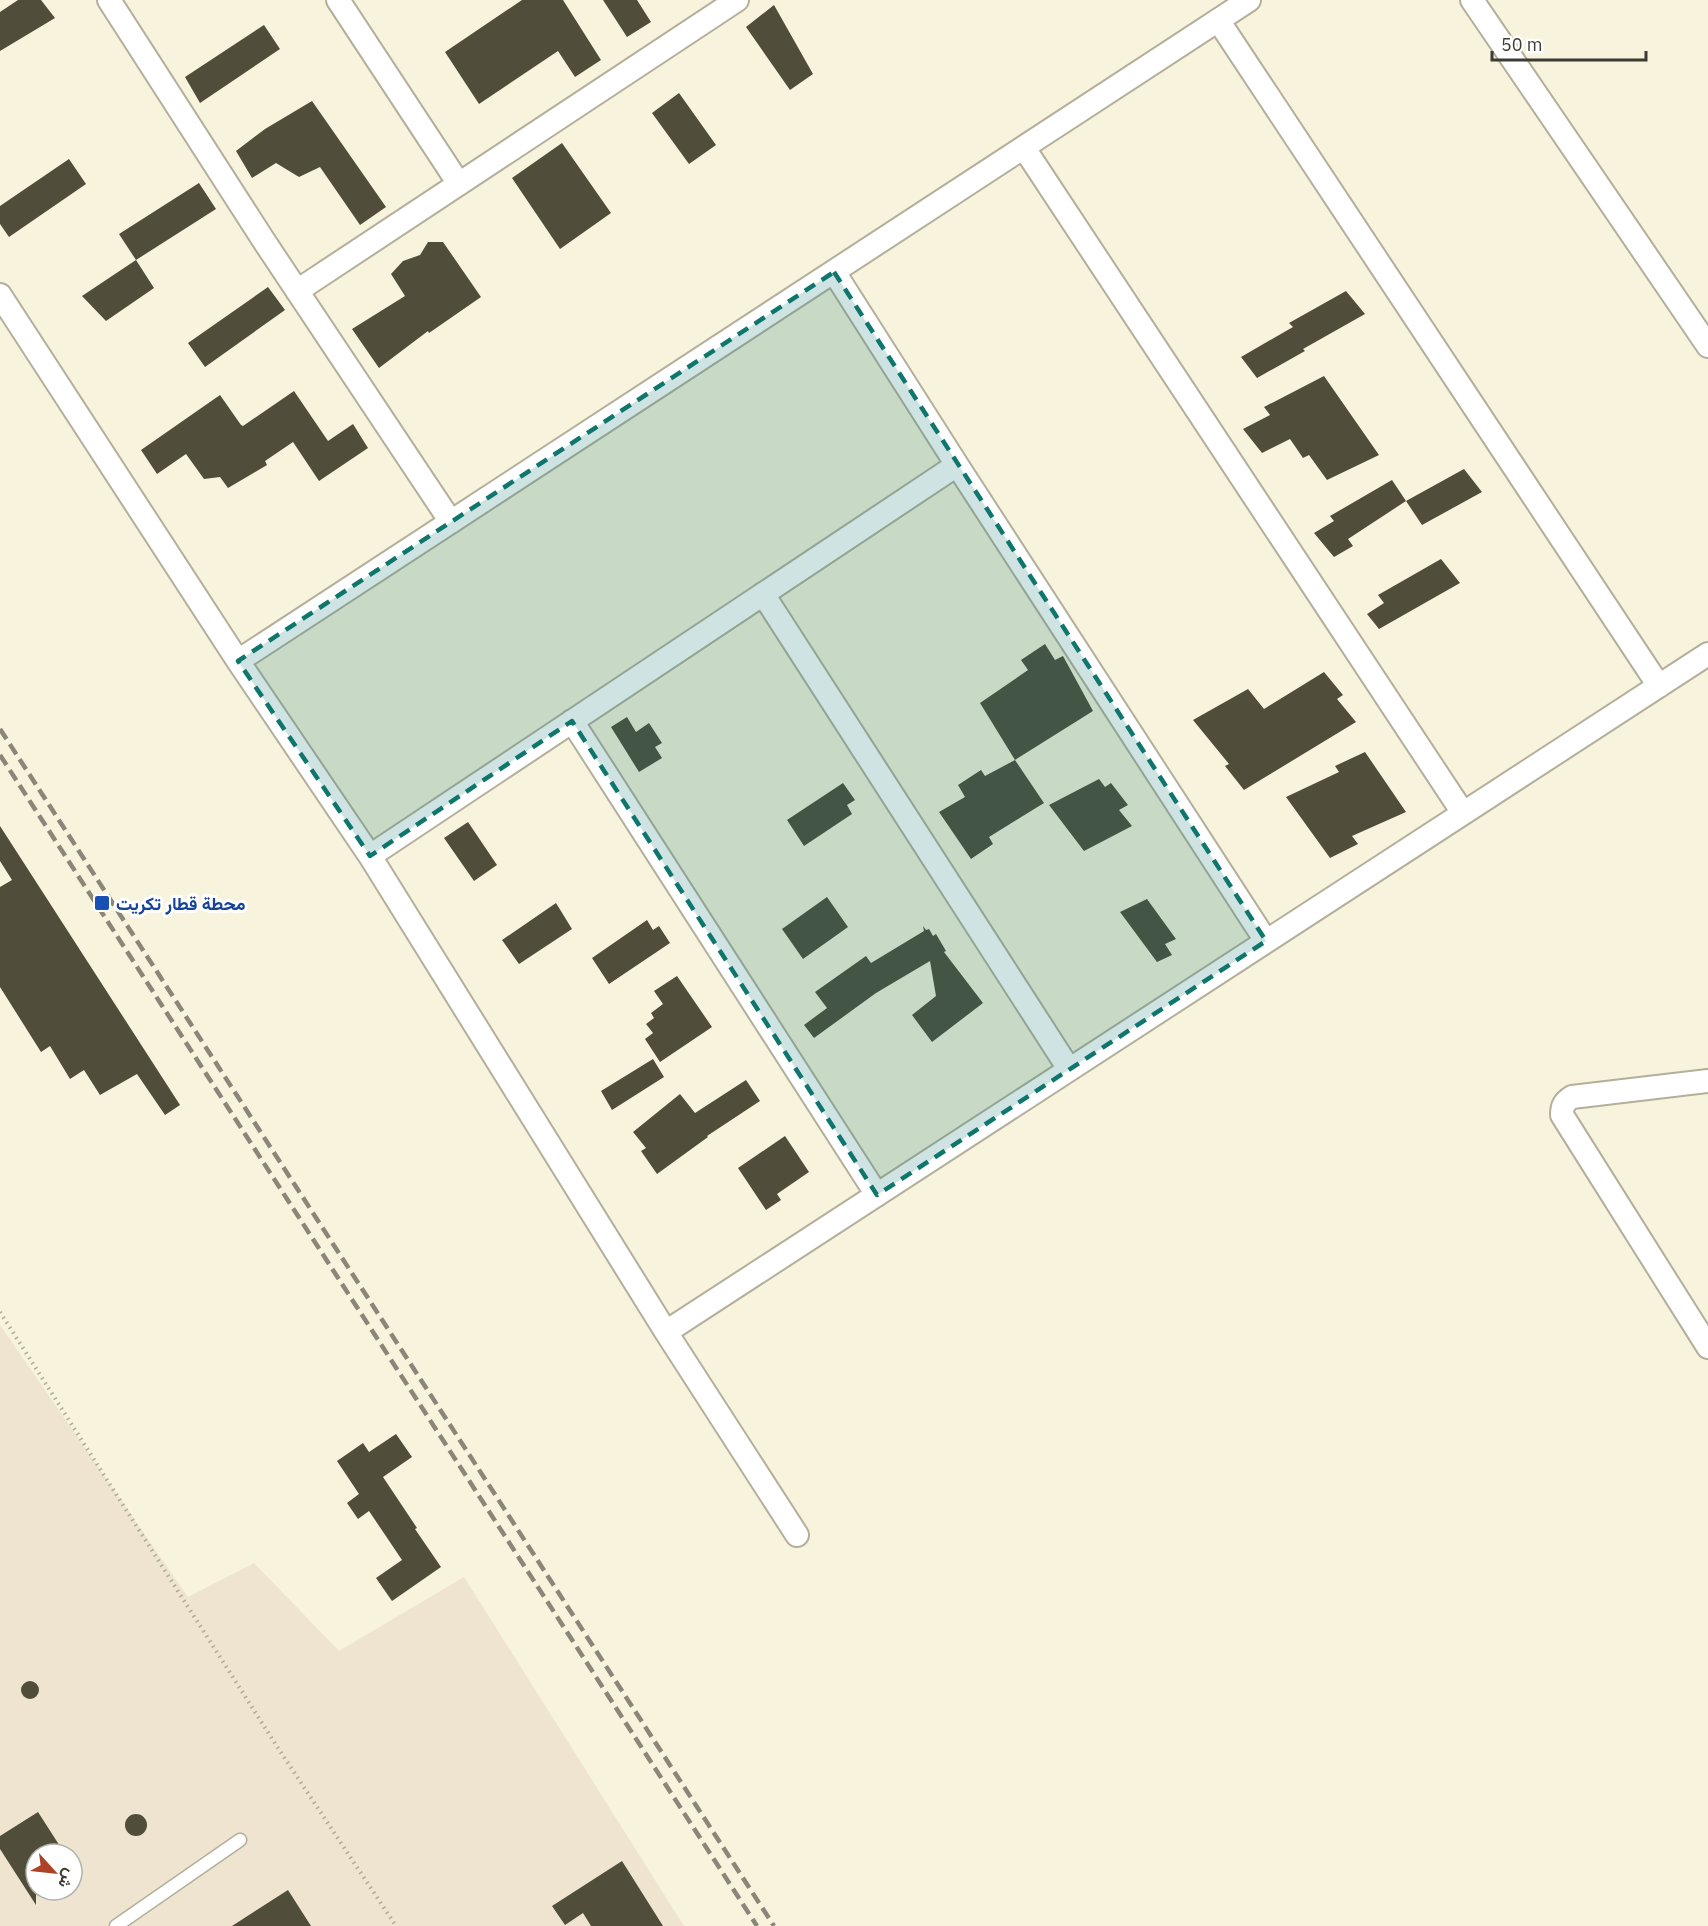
<svg xmlns="http://www.w3.org/2000/svg" width="1708" height="1926" viewBox="0 0 1708 1926" font-family="'IBM Plex Sans',Vazirmatn,sans-serif">
	<style>
		.industrial { fill: #eee4cf; fill-rule: evenodd }
		.building { fill: #504d3b }
		.lines { fill: none; stroke-linecap: round; stroke-linejoin: round }
		.service-casing { stroke: #b3af9b; stroke-width: 15 }
		.minor-casing { stroke: #b3af9b; stroke-width: 26 }
		.path { stroke: #aeab9a; stroke-width: 4; stroke-dasharray: 1.5 4.5; stroke-linecap: butt }
		.service { stroke: #fff; stroke-width: 12 }
		.minor { stroke: #fff; stroke-width: 22 }
		.rail { stroke: #8a8779; stroke-width: 4.5; stroke-dasharray: 12 6; stroke-linecap: butt }
		.marked { fill: #0f766e; fill-opacity: 0.2; stroke: #0f766e; stroke-width: 4.5; stroke-dasharray: 12 8; stroke-linejoin: round }
		.transit-dot { fill: #1a4fb4; stroke: #fff; stroke-width: 2 }
		.labels { text-anchor: middle; dominant-baseline: central; stroke-width: 6; stroke-linejoin: round; paint-order: stroke }
		.transit-label { font-size: 18px; font-weight: bold; fill: #164399; stroke: #fff; text-anchor: start }
	</style>
	<rect width="100%" height="100%" fill="#f7f3dd"/>
	<path class="industrial" d="M0 1325 188 1597 254 1563 339 1651 464 1577 684 1926H0ZM36 1854H72V1890H36Z"/>
	<path class="building" d="M18 0H41L55 18 0 51V12Z
		M522 0H563L601 60 575 77 558 51 479 104 445 52Z
		M603 0H637L651 22 627 37Z
		M774 5 813 74 790 90 746 27Z
		M264 25 280 49 200 103 185 77Z
		M679 93 716 145 689 164 652 113Z
		M312 101 386 207 360 225 320 167 299 177 276 163 252 178 236 151 265 129Z
		M562 143 611 213 560 249 512 178Z
		M69 159 86 184 9 237 0 224V206Z
		M199 183 216 209 136 260 119 234Z
		M428 242H443L481 297 429 333 428 331 379 368 352 329 405 296 391 274 403 261 420 255Z
		M136 260 154 288 106 321 82 296Z
		M268 287 285 310 205 367 188 343Z
		M1346 291 1365 314 1303 349 1305 351 1257 378 1241 357 1293 327 1289 323Z
		M1324 376 1379 455 1327 480 1309 455 1303 458 1290 439 1262 453 1243 429 1270 415 1264 407Z
		M294 391 328 441 353 424 368 448 319 481 293 442 265 461 267 465 228 488 220 477 204 479 186 454 157 474 141 450 220 395 241 425 243 426Z
		M1464 469 1482 492 1422 525 1406 501Z
		M1392 480 1406 501 1348 539 1353 546 1334 557 1314 533 1334 521 1330 516Z
		M1441 559 1460 583 1379 629 1367 614 1384 603 1378 595Z
		M1045 644 1055 660 1063 656 1093 711 1015 760 980 703 1028 670 1021 660Z
		M1324 672 1343 695 1337 699 1356 722 1244 790 1225 766 1229 764 1193 720 1248 689 1264 709Z
		M627 717 636 732 649 723 662 743 655 747 662 758 639 772 611 727Z
		M1365 752 1406 812 1352 836 1358 844 1330 858 1286 797 1339 772 1335 766Z
		M1015 760 1044 803 989 837 993 844 971 859 939 812 965 797 958 785 981 770 985 776Z
		M1099 779 1105 787 1111 783 1128 805 1119 810 1132 826 1084 851 1049 805Z
		M843 783 855 800 847 805 852 814 804 846 787 820Z
		M468 822 497 865 474 881 444 838Z
		M0 826 180 1105 165 1115 137 1074 100 1095 84 1070 70 1079 50 1046 41 1052 0 987V887L12 880 0 861Z
		M827 897 848 927 803 959 782 929Z
		M1147 899 1176 939 1165 944 1172 955 1157 962 1120 912Z
		M556 903 572 929 519 964 502 940Z
		M647 920 653 930 659 926 670 943 609 984 592 958Z
		M923 926 926 930 929 929 933 936 936 934 946 951 944 952 983 1003 932 1042 912 1015 936 996 930 961 876 993 814 1038 804 1025 827 1008 815 992 866 956 871 963 924 931Z
		M677 976 712 1027 660 1062 645 1039 653 1033 646 1024 654 1018 651 1013 663 1004 654 991Z
		M653 1059 664 1077 612 1110 601 1091Z
		M746 1080 760 1101 707 1136 708 1137 657 1174 641 1151 646 1148 633 1132 680 1094 695 1113Z
		M785 1136 809 1172 777 1194 781 1200 766 1210 738 1168Z
		M396 1434 412 1457 383 1477 417 1528 415 1529 441 1567 392 1601 376 1578 402 1560 369 1511 358 1519 347 1503 359 1494 337 1461 363 1443 369 1452Z
		M21 1690a9 9 0 1 1 18 0a9 9 0 1 1-18 0Z
		M38 1812 65 1854H36V1905L0 1849V1836Z
		M125 1825a11 11 0 1 1 22 0a11 11 0 1 1-22 0Z
		M622 1861 663 1926H591L583 1913 565 1925 552 1906Z
		M288 1890 311 1926H232Z"/>
	<g class="lines">
		<defs>
			<path id="service" d="M116 1926 240 1840"/>
			<path id="minor" d="M109 0 264 241 451 522
				M338 0 459 184
				M1472 0 1708 346
				M1218 20 1659 686
				M1024 148 1463 813
				M834 272 957 465 1266 941
				M297 291 737 0
				M0 295 238 661 370 856 666 1332 797 1535
				M763 594 1069 1069
				M238 661 1249 0
				M572 721 877 1195
				M370 856 957 465
				M1708 1081 1572 1097C1564 1102 1562 1106 1562 1115L1708 1347
				M666 1332 1708 654"/>
		</defs>
		<use href="#service" class="service-casing"/>
		<use href="#minor" class="minor-casing"/>
		<path class="path" d="M0 1312 278 1748 396 1926"/>
		<use href="#service" class="service"/>
		<use href="#minor" class="minor"/>
		<path class="rail" d="M0 729 774 1926
			M0 755 757 1926"/>
	</g>
	<path class="marked" d="M834 272 1266 941 877 1195 572 721 370 856 238 661Z"/>
	<rect class="transit-dot" x="94" y="895" width="16" height="16" rx="3"/>
	<g class="labels">
		<g class="transit-label">
			<text x="116" y="903">محطة قطار تكريت</text>
		</g>
	</g>
	<g transform="translate(54 1872) rotate(117)"><circle r="28" fill="#ffffff" stroke="#b1b1ad" stroke-width="1.5"/>
	<path d="M0-4.5L10 22L0 15L-10 22Z" fill="#ac4326"/>
	<text y="-9" font-size="16" font-weight="bold" text-anchor="middle" fill="#3d3b33">ش</text>
	</g>
	<path d="M1492 51v9h154v-9" fill="none" stroke="#3d3b33" stroke-width="3"/>
	<text x="1501" y="51" font-size="18" fill="#3d3b33" stroke="#ffffff" stroke-width="4.5" paint-order="stroke">50 m</text>
</svg>
